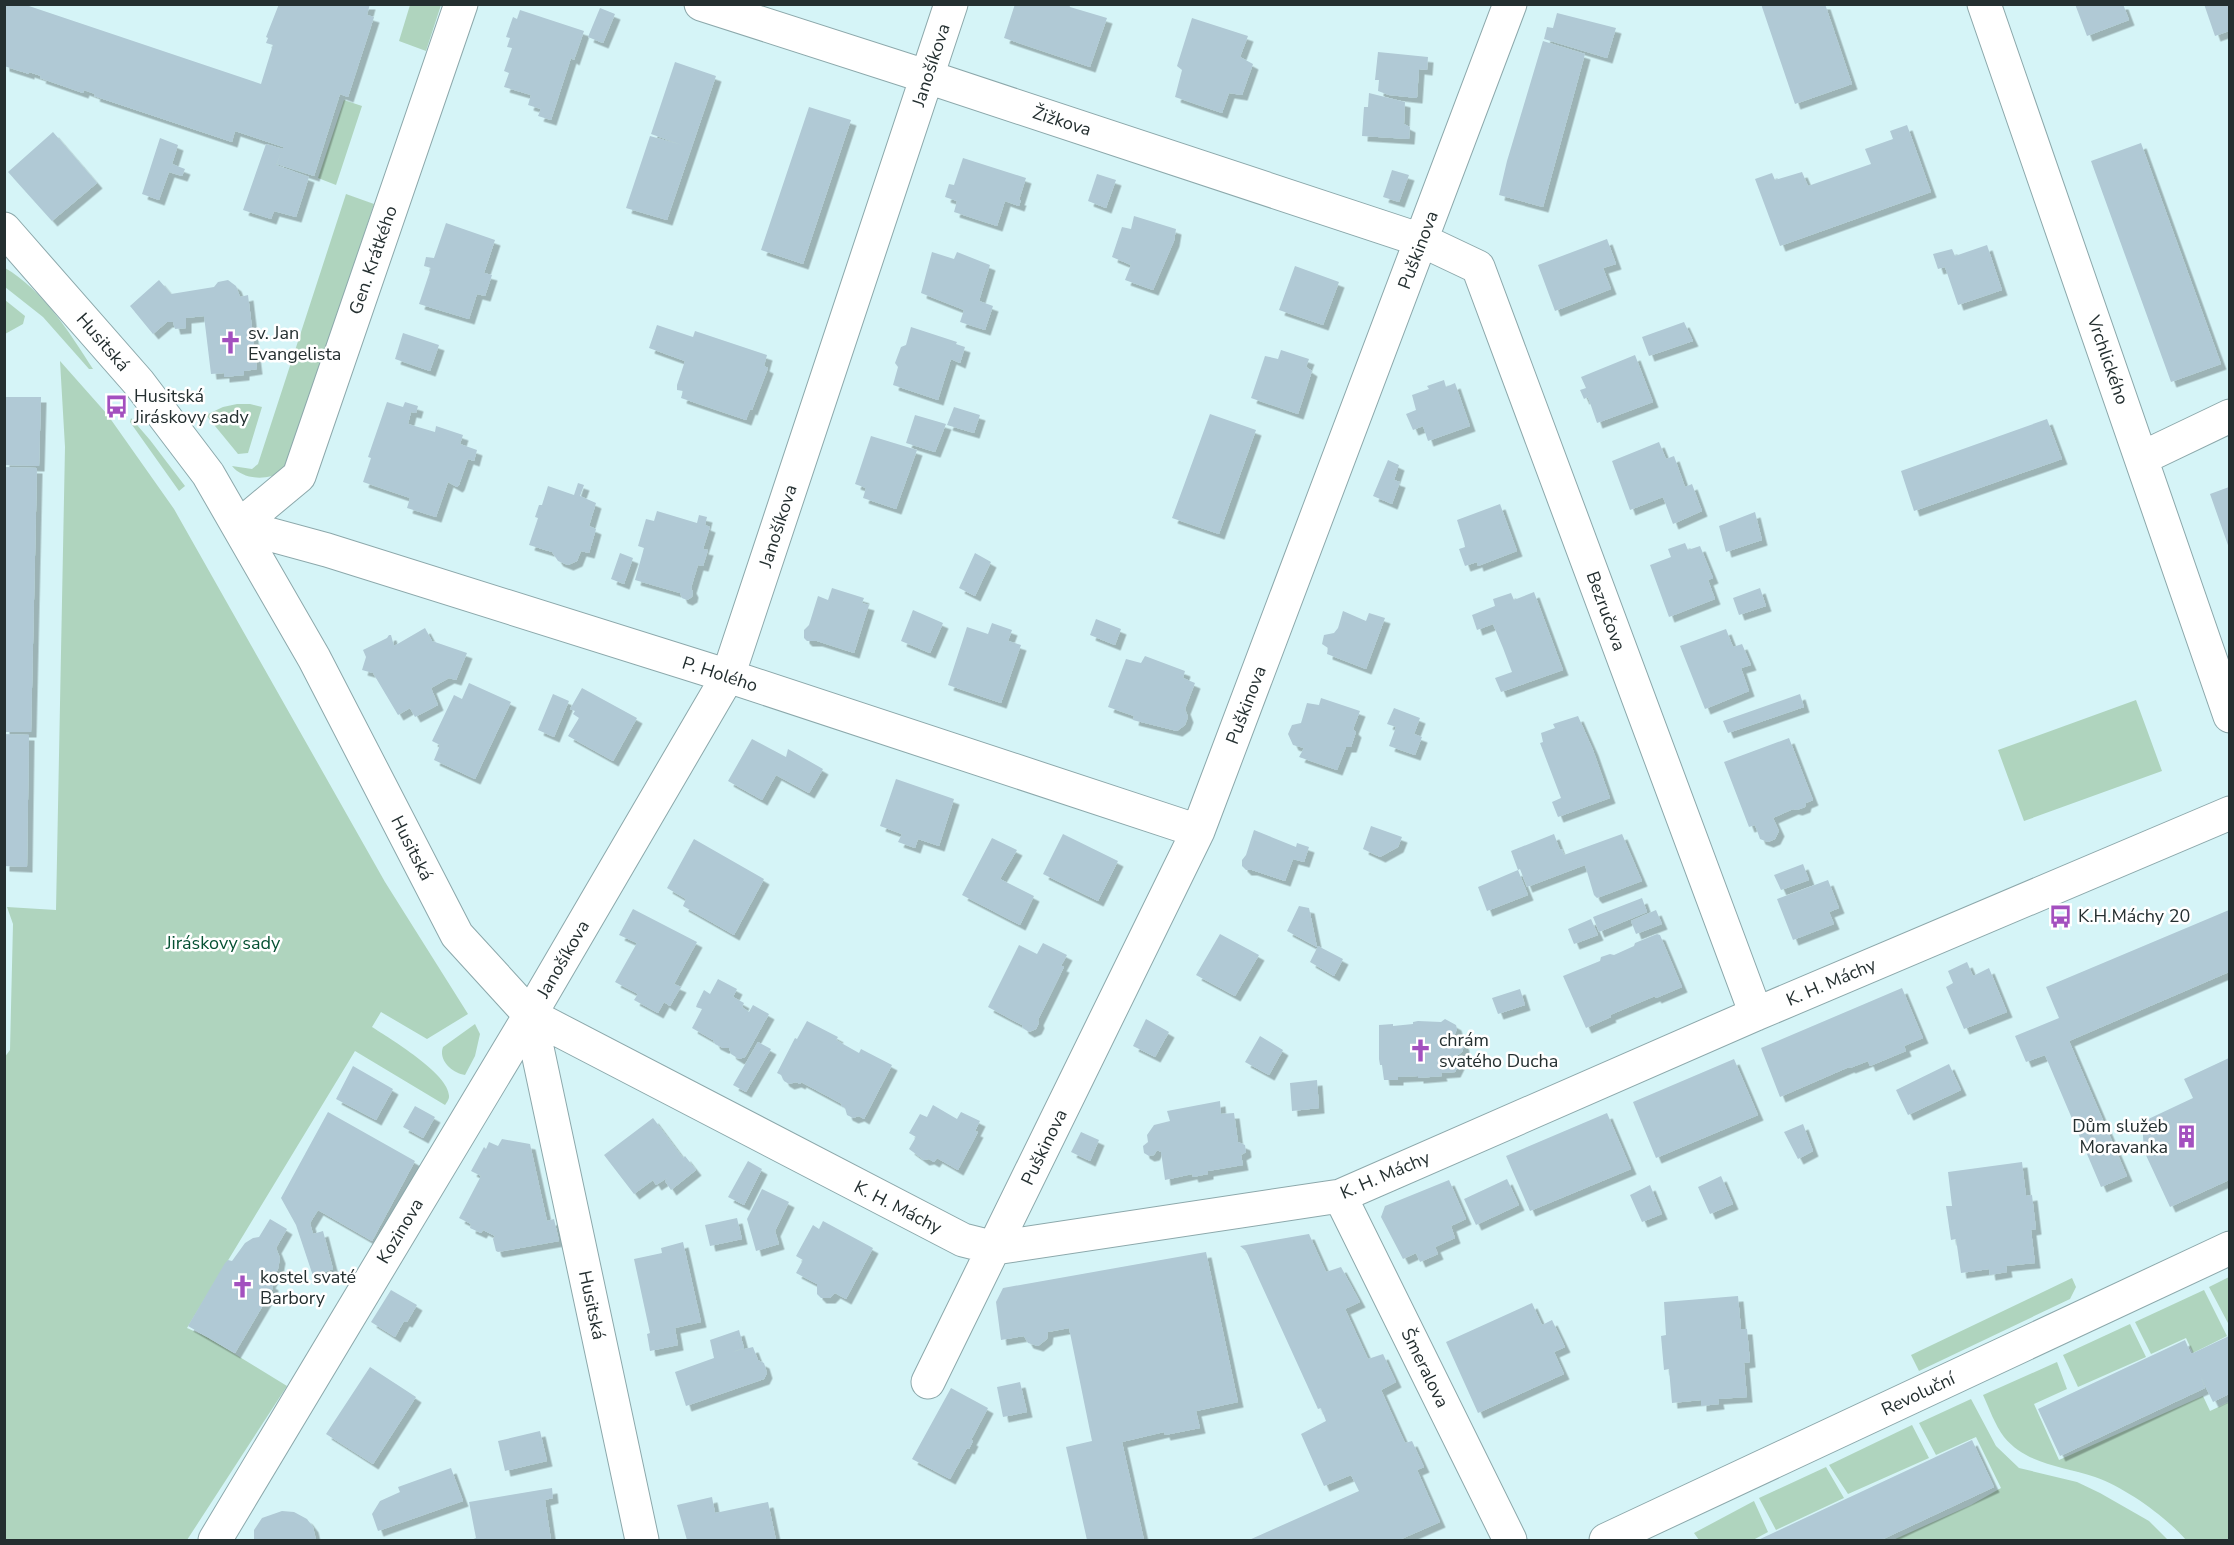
<svg xmlns="http://www.w3.org/2000/svg" width="2234" height="1545" viewBox="0 0 2234 1545" font-family="'Nunito Sans',sans-serif">
	<style>
		.green { fill: #afd4be }
		.building { fill: #b0c9d5; filter: url(#shadow) }
		.lines { fill: none; stroke-linecap: round; stroke-linejoin: round }
		.street-casing { stroke: #8ca8ab; stroke-width: 35 }
		.street { stroke: #fff; stroke-width: 33 }
		.labels { text-anchor: middle; dominant-baseline: central; stroke-width: 5; stroke-linejoin: round; paint-order: stroke }
		.street-label { font-size: 18px; fill: #242f30; stroke: #fff }
		.poi-label { font-size: 18px; fill: #242f30; stroke: #fff; text-anchor: start }
		.park-label { font-size: 18px; fill: #065133; stroke: #fff }
	</style>
	<defs>
		<filter id="shadow"><feDropShadow dx="5.5" dy="5.5" stdDeviation="0" flood-color="#0004"/></filter>
	</defs>
	<rect width="100%" height="100%" fill="#d5f4f7"/>
	<path class="green" d="M410 5H441L426 51 399 41Z
		M344 100 362 106 336 185 318 178Z
		M346 194 374 204 291 459C289 462 286 468 282 471 268 481 243 480 232 466L252 469 258 464Z
		M5 268C43 290 70 333 93 369H89L43 317 5 287Z
		M5 300 25 316 23 324 5 334Z
		M60 361 107 414 174 509 385 882 468 1014 427 1039 381 1012 372 1027C389 1038 451 1075 449 1097 449 1099 446 1104 445 1105L355 1051 187 1328 207 1337 287 1386 187 1540H5L4 1058 10 1050 13 924 7 907 56 910 65 447Z
		M237 404H250L262 407 248 453 238 454 206 415 223 407Z
		M131 418 150 440 185 486 179 491 130 422Z
		M2136 700 2162 771 2024 821 1998 750Z
		M475 1024 480 1034 475 1056 465 1075C452 1073 438 1060 443 1047Z
		M2229 1277V1325L2209 1287Z
		M2072 1278 2076 1287 2070 1299 1919 1371 1911 1355Z
		M2204 1290 2227 1336 2193 1353 2186 1338 2151 1354 2135 1322Z
		M2130 1324 2146 1357 2078 1387 2063 1355Z
		M2057 1362 2067 1389 2034 1404 2059 1460 2203 1396 2210 1411 2229 1402V1540H2186C2165 1516 2126 1488 2095 1477 2063 1466 2027 1465 2004 1437 1995 1425 1989 1408 1983 1395Z
		M1971 1399 1996 1446 2019 1468 2077 1482 2100 1493 2149 1521 2168 1540H1893L1971 1505 2001 1488 1976 1437 1936 1455 1919 1423Z
		M1912 1425 1929 1458 1848 1494 1829 1465Z
		M1826 1467 1844 1498 1776 1530 1759 1498Z
		M1754 1501 1768 1532 1753 1540H1699L1694 1533Z"/>
	<path class="building" d="M4 4H23L261 84 273 45 266 43 268 38 266 37 279 4H370L367 15 374 17 348 97 340 94 314 176 277 164 281 152 276 165 309 177 296 217 274 211 271 219 243 210 266 144 283 149V147L235 131 232 142 94 96 95 94 84 90 83 93 40 78 41 76 29 72V74L4 66Z
		M1015 4H1069L1070 7 1107 18 1090 67 1004 38Z
		M1761 4H1825L1852 84 1795 104Z
		M2075 4H2123L2129 20 2087 36Z
		M2204 4H2229V31L2215 36Z
		M600 8 615 14 603 43 588 37Z
		M520 10 584 31 574 60 571 58 551 120 538 116 541 109 528 105 531 95 504 87 509 73 504 71 512 48 507 47 510 38 506 37 513 17 517 19Z
		M1557 13 1616 28 1607 58 1544 39 1547 27 1553 28Z
		M1192 18 1248 36 1240 57 1253 64 1242 95 1229 93 1222 113 1175 97 1182 70 1177 66Z
		M1543 41 1585 54 1543 207 1499 195 1507 161Z
		M1378 52 1428 57 1427 70 1419 69 1417 98 1389 95 1378 91 1379 80H1375Z
		M675 62 716 76 667 220 626 208 650 136 682 145 651 134Z
		M1369 93 1405 102 1404 124 1410 127 1409 139 1362 136 1364 107H1368Z
		M809 107 851 120 803 264 761 250Z
		M1907 125 1931 192 1780 246 1755 179 1772 173 1775 180 1802 172 1808 186 1871 164 1865 149 1893 139 1890 131Z
		M53 132 97 183 52 221 8 172Z
		M160 138 178 145 172 164 185 169 182 176 169 172 159 200 142 194Z
		M2141 143 2221 364 2171 382 2091 161Z
		M963 158 1026 178 1019 200H1021L1019 206 1005 201 997 226 954 212 957 201 945 197 949 184 954 185Z
		M1392 170 1409 175 1399 202 1383 197Z
		M1097 174 1116 180 1106 208 1088 201Z
		M1134 216 1176 229 1174 241 1153 290 1125 280 1131 265 1112 257 1122 227 1131 229Z
		M446 223 495 240 484 273 492 275 485 296 477 294 469 319 419 304 431 268 424 266 426 257 434 258Z
		M1607 239 1616 264 1603 268 1611 289 1555 311 1538 265Z
		M1987 245 2002 290 1958 305 1945 267 1938 269 1933 254 1952 249 1955 256Z
		M932 252 954 259 957 252 990 265 979 301 993 306 985 330 960 322 964 310 921 293Z
		M1295 266 1339 282 1323 325 1279 310Z
		M159 280 171 294 214 287 218 282 228 280 236 286 240 297 248 295 257 369 244 371V375L224 377V373L211 374 204 316 186 318V328L175 329 173 322H167L153 334 130 306Z
		M1684 322 1693 341 1649 356 1642 337Z
		M657 325 693 337 695 331 767 355 764 366 768 368 752 410 750 409 746 420 681 398 683 391 677 390V385L685 361 649 348Z
		M911 327 957 342 956 344 965 347 960 363 951 359 938 400 893 385 898 367 895 363 901 347 906 345Z
		M403 333 439 345 430 371 395 359Z
		M1281 350 1309 359 1306 367 1312 371 1298 414 1251 398 1265 356 1278 359Z
		M1635 355 1653 402 1597 423 1588 397 1584 399 1580 390 1586 388 1581 377Z
		M1444 380 1446 387 1455 383 1470 426 1428 441 1423 426 1413 430 1406 414 1416 410 1412 395 1429 389 1427 386Z
		M4 397H41L39 466 4 465Z
		M387 402 403 407 405 402 418 406 416 413 411 412 408 424 435 432 436 426 463 435 460 444 477 450 474 461 468 459 459 485 457 487 448 482 436 517 407 508 410 498 363 482 371 458 368 457Z
		M954 407 980 415 974 433 947 425Z
		M1210 414 1256 430 1219 534 1172 518Z
		M915 415 946 424 935 452 906 443Z
		M2047 419 2062 459 1914 511 1901 471Z
		M871 436 917 450 896 509 863 498 866 488 855 484Z
		M1659 442 1666 459 1674 456 1685 487 1692 484 1702 511 1673 524 1663 497 1630 510 1612 461Z
		M1388 460 1399 465 1394 480 1400 482 1392 504 1373 496Z
		M4 467 37 468 31 732H4Z
		M578 483 584 485 580 496 596 503 589 526 596 529 589 553 581 551 577 561 568 565 558 561 552 552 529 545 538 518 535 517 539 505H542L548 486 574 495Z
		M2229 487V548L2210 494Z
		M1500 504 1517 551 1478 566 1477 562 1465 566 1459 549 1465 547 1464 542 1457 520Z
		M657 511 697 523 699 515 707 517 705 525 710 527 703 549 708 550 703 566 698 565 691 588 693 592 692 597 687 600 682 598 680 593 635 580 644 548 638 546 646 519 654 521Z
		M1755 512 1762 540 1726 552 1719 526Z
		M1685 543 1688 550 1700 546 1713 578 1708 580 1715 599 1669 617 1650 565 1671 557 1668 549Z
		M620 553 633 558 624 584 611 579Z
		M975 553 991 562 975 596 959 588Z
		M832 588 864 598 862 603 869 605 854 653 817 641H807L804 638V630L809 625 818 596 828 600Z
		M1760 588 1766 606 1739 615 1733 598Z
		M1534 592 1563 670 1501 692 1495 678 1512 672 1503 648 1493 624 1477 630 1472 615 1495 606 1493 599 1511 593 1514 600Z
		M913 610 943 623 930 653 901 641Z
		M1343 611 1366 621 1369 613 1385 618 1366 669 1327 654 1328 648 1322 644 1324 635 1334 633 1338 628Z
		M1096 619 1121 629 1115 645 1090 635Z
		M992 623 1012 630 1008 641 1021 645 1001 703 948 685 967 627 988 634Z
		M425 628 432 641 467 653 456 680 449 678 431 688 438 705 415 717 410 708 398 715 373 673 362 670 366 657 363 650 387 638 389 635H391L394 646Z
		M1726 629 1733 647 1742 644 1751 665 1741 668 1749 691 1705 709 1680 646Z
		M1145 656 1185 671 1183 678 1195 683 1185 709 1188 717 1185 725 1177 731 1133 720 1134 716 1108 707 1126 659 1141 663Z
		M469 683 511 702 475 779 434 760 440 745 432 741 454 695 462 699Z
		M582 688 637 718 613 761 568 736 579 718 573 714 575 711 570 709Z
		M553 694 569 701 554 737 538 730Z
		M1800 694 1804 707 1728 733 1723 721Z
		M1321 698 1360 711 1353 729 1356 732 1351 747H1346L1337 770 1299 757 1304 748 1293 745 1288 734 1292 725 1301 723 1307 703 1319 705Z
		M1394 708 1420 718 1414 734 1422 737 1415 755 1389 746 1396 727 1387 724Z
		M1578 716 1593 750 1610 798 1558 817 1552 802 1561 798 1540 743 1543 742 1541 733 1555 728 1553 724Z
		M4 734 29 735 27 867 4 866Z
		M1789 738 1813 800 1806 803 1805 807 1797 810 1793 809 1773 818 1779 831 1775 839 1768 842 1760 839 1755 825 1749 827 1724 762Z
		M752 739 786 757 788 749 823 769 809 793 776 775 762 800 728 781Z
		M896 779 954 799 939 846 918 839 915 848 898 842 902 834 880 826Z
		M1371 826 1402 837 1398 847 1380 857 1363 849Z
		M1254 830 1296 847 1297 843 1309 847 1304 862 1293 859 1285 881 1252 870H1246L1242 866V860L1246 855Z
		M1063 834 1118 861 1098 901 1043 874Z
		M1554 834 1560 850 1562 849 1564 855 1622 834 1642 881 1597 898 1594 895 1585 865 1527 887 1520 869 1518 870 1511 851Z
		M992 838 1017 850 1000 879 1034 896 1020 925 962 895Z
		M694 839 764 879 734 935 683 906 686 899 667 888Z
		M1803 864 1809 880 1781 890 1774 875Z
		M1518 870 1528 895 1487 911 1478 887Z
		M1828 880 1839 908 1829 912 1834 924 1793 940 1777 899Z
		M1642 898 1647 912 1599 932 1593 917Z
		M1299 906 1309 908 1317 947 1287 931Z
		M633 909 697 942 674 984 681 987 670 1006 664 1002 658 1013 634 1000 638 994 615 982 637 943 619 935Z
		M1656 910 1662 924 1636 934 1631 921Z
		M2229 910V972L2069 1041 2127 1176 2101 1187 2045 1055 2026 1062 2015 1036 2059 1018 2046 987Z
		M1591 919 1598 935 1574 944 1568 929Z
		M1220 934 1259 955 1235 996 1196 975Z
		M1657 934 1660 935 1682 987 1656 998 1655 996 1610 1015 1611 1017 1586 1028 1563 976 1600 961 1601 957 1610 954 1614 955 1634 946 1635 943Z
		M1043 943 1067 955 1061 966 1064 967 1038 1020 1039 1023 1036 1029 1029 1032 1023 1028 1022 1025 988 1007 1019 945 1037 954Z
		M1318 946 1343 959 1334 976 1310 962Z
		M1967 962 1973 976 1989 968 2007 1012 1964 1029 1946 987 1953 983 1948 971Z
		M718 979 737 989 733 997 744 1003 742 1007 749 1012 753 1005 769 1014 745 1057 739 1059 731 1054 729 1048H723L715 1044 713 1040 692 1028 702 1009 696 1007 697 1004 704 990 710 994Z
		M1902 988 1923 1038 1904 1046 1906 1051 1870 1066 1868 1061 1850 1068 1849 1067 1780 1097 1761 1048Z
		M1520 989 1525 1005 1498 1014 1492 998Z
		M1146 1019 1169 1032 1155 1057 1133 1046Z
		M1445 1019 1456 1025 1457 1029 1454 1036 1462 1040 1464 1046 1462 1052 1455 1057 1460 1062 1455 1072 1441 1073 1442 1076 1418 1078V1076L1398 1077V1080H1384L1382 1065H1380L1379 1059V1025L1393 1024V1026L1413 1024V1022L1418 1021 1441 1022Z
		M807 1021 838 1037 836 1040 859 1053 861 1049 892 1065 864 1119 859 1116 853 1118 847 1115 845 1108 841 1106 842 1104 801 1082 800 1084 796 1082 789 1084 784 1081 781 1075 777 1073 795 1038 797 1039Z
		M1260 1036 1283 1050 1269 1075 1245 1062Z
		M758 1042 771 1049 746 1092 733 1085Z
		M2229 1058V1180L2170 1207 2144 1151 2142 1122 2193 1098 2184 1079Z
		M1734 1059 1758 1115 1656 1158 1633 1102Z
		M1949 1064 1961 1090 1908 1115 1896 1090Z
		M353 1066 393 1089 376 1120 336 1099Z
		M1317 1080 1319 1108 1292 1111 1290 1083Z
		M1220 1101 1221 1114 1234 1113 1238 1142 1245 1145 1246 1152 1241 1155 1243 1165 1208 1171V1174L1193 1177 1192 1174 1165 1180 1161 1152 1157 1150 1154 1155 1149 1156 1144 1153 1143 1146 1148 1142 1147 1135 1154 1125 1170 1121 1167 1111Z
		M933 1105 957 1119 961 1112 980 1121 975 1131 978 1132 958 1170 937 1158 934 1162 929 1159 924 1160 909 1149 916 1137 909 1133 920 1114 927 1117Z
		M415 1106 435 1117 423 1138 403 1127Z
		M328 1112 415 1161 372 1241 318 1210 310 1223 313 1234 323 1231 333 1269 313 1276 296 1225 281 1198Z
		M1607 1113 1631 1169 1530 1211 1506 1156Z
		M653 1118 683 1158 685 1156 696 1170 671 1190 665 1181 667 1178 656 1185 653 1180 634 1194 604 1155Z
		M1803 1124 1813 1151 1798 1159 1784 1132Z
		M1081 1132 1099 1140 1090 1161 1071 1152Z
		M502 1139 530 1144 547 1221 554 1219 559 1241 498 1252 496 1251 493 1239 495 1236 483 1230 481 1233 470 1228 471 1224 459 1218 481 1176 471 1171 484 1147 486 1149 489 1142 498 1146Z
		M748 1161 762 1169 744 1205 728 1197Z
		M2022 1162 2026 1196 2032 1195 2036 1229 2031 1230 2035 1263 2006 1266 2007 1272 1990 1275 1989 1269 1961 1273 1956 1239 1951 1240 1946 1206H1952L1948 1172Z
		M1721 1176 1733 1204 1710 1214 1698 1187Z
		M1507 1179 1519 1205 1476 1225 1464 1199Z
		M1449 1180 1466 1219 1451 1226 1455 1238 1435 1247 1438 1254 1420 1262 1416 1253 1403 1259 1381 1217 1385 1206Z
		M1650 1185 1662 1214 1642 1222 1630 1195Z
		M762 1189 789 1202 775 1231 779 1244 756 1251 747 1219Z
		M737 1218 742 1239 710 1246 705 1225Z
		M270 1219 287 1229 276 1248 280 1258 278 1269 270 1283 273 1285 272 1290 235 1353 188 1326 225 1263 228 1260 232 1261 245 1243 253 1238 259 1237Z
		M823 1221 873 1248 846 1299 835 1293 830 1298H821L817 1294V1284L796 1273 803 1260 796 1256 813 1225 819 1229Z
		M1309 1234 1326 1272 1341 1267 1360 1302 1345 1309 1368 1359 1383 1354 1396 1382 1381 1390 1405 1443 1412 1441 1424 1467 1417 1470 1440 1522 1399 1540H1249L1359 1491 1351 1475 1324 1486 1301 1434 1326 1421 1321 1408 1318 1409 1246 1251 1240 1246Z
		M683 1242 701 1322 675 1328 678 1345 650 1351 647 1334 650 1333 634 1259 662 1253 661 1248Z
		M1206 1252 1238 1402 1196 1411 1200 1428 1165 1435 1164 1432 1122 1442 1144 1540H1087L1066 1447 1092 1441 1069 1328 1048 1332 1047 1339 1038 1346 1028 1343 1024 1336 1001 1340 996 1302 1003 1288Z
		M391 1290 417 1305 407 1322 404 1321 395 1337 371 1322Z
		M1738 1296 1741 1329H1747L1750 1362 1744 1363 1747 1397 1718 1399 1719 1404 1701 1406V1400L1672 1403 1669 1369 1664 1370 1661 1336 1666 1335 1664 1302Z
		M1532 1303 1542 1325 1552 1320 1565 1347 1554 1352 1564 1374 1478 1413 1446 1342Z
		M739 1330 744 1348 732 1352 753 1347 758 1360 764 1363 767 1373 764 1379 686 1406 675 1372 714 1358 710 1340Z
		M2229 1336V1394L2213 1402 2200 1375 2205 1388 2060 1456 2038 1409 2185 1340 2191 1354Z
		M370 1367 416 1397 373 1464 326 1434Z
		M1020 1382 1027 1412 1003 1417 997 1387Z
		M951 1388 988 1408 971 1440 973 1441 969 1449 967 1448 950 1479 912 1459Z
		M540 1431 547 1461 505 1471 498 1441Z
		M1972 1440 1994 1487 1881 1540H1758Z
		M451 1468 463 1501 378 1531 372 1514 380 1501 400 1492 398 1487Z
		M552 1488 553 1498 545 1500 551 1540H471L476 1538 469 1502Z
		M712 1497 715 1513 768 1502 776 1540H687L677 1505Z
		M282 1511 294 1512 307 1519 313 1527 316 1540H254V1530L262 1518Z"/>
	<g class="lines">
		<defs>
			<path id="street" d="M701 4 928 77 1421 240 1478 267 1756 1014
				M1984 4 2230 716
				M4 229 139 383 208 474 314 658 457 935 530 1015 642 1540
				M2142 458 2230 416
				M239 526 327 550 728 676 1198 831
				M239 526 299 476 461 4
				M530 1015 963 1240 995 1248 1340 1196 1756 1014 2230 813
				M1340 1196 1510 1540
				M928 1382 1198 831 1510 4
				M215 1540 530 1015 728 676 951 4
				M1606 1540 2230 1248"/>
		</defs>
		<use href="#street" class="street-casing"/>
		<use href="#street" class="street"/>
	</g>
	<defs>
		<symbol id="church-bare" viewBox="-9 -9 18 18"><path d="M-1.2-6h2.4v3.5h3.3v2.4h-3.3V6h-2.4V-.1h-3.3v-2.4h3.3Z" fill="#a350bf" stroke="#fff" stroke-width="2.5" paint-order="stroke"/></symbol>
		<symbol id="bus-bare" viewBox="-9 -9 18 18"><path d="M-5-6H5V4H4V6H2V4H-2V6H-4V4H-5ZM-3.5-4V0h7V-4ZM-3.5 1.2v1.5H-2V1.2ZM2 1.2v1.5H3.5V1.2Z" fill="#a350bf" stroke="#fff" stroke-width="2.5" paint-order="stroke"/></symbol>
		<symbol id="building-bare" viewBox="-9 -9 18 18"><path d="M-4-6H4V6H1V3H-1V6H-4ZM-2.5-4.3h1.7v1.8h-1.7ZM.8-4.3h1.7v1.8H.8ZM-2.5-1h1.7V.8h-1.7ZM.8-1h1.7V.8H.8Z" fill="#a350bf" stroke="#fff" stroke-width="2.5" paint-order="stroke"/></symbol>
	</defs>
	<g fill-rule="evenodd">
		<use href="#church-bare" x="214" y="326" width="33" height="33"/>
		<use href="#bus-bare" x="100" y="390" width="33" height="33"/>
		<use href="#bus-bare" x="2044" y="900" width="33" height="33"/>
		<use href="#church-bare" x="1404" y="1034" width="33" height="33"/>
		<use href="#building-bare" x="2170" y="1120" width="33" height="33"/>
		<use href="#church-bare" x="226" y="1270" width="33" height="33"/>
	</g>
	<g class="labels">
		<g class="street-label">
			<text transform="translate(931 65) rotate(-72)">Janošíkova</text>
			<text transform="translate(1062 121) rotate(18)">Žižkova</text>
			<text transform="translate(1418 250) rotate(-69)">Puškinova</text>
			<text transform="translate(373 260) rotate(-71)">Gen. Krátkého</text>
			<text transform="translate(103 342) rotate(49)">Husitská</text>
			<text transform="translate(2108 360) rotate(71)">Vrchlického</text>
			<text transform="translate(778 526) rotate(-72)">Janošíkova</text>
			<text transform="translate(1606 611) rotate(70)">Bezručova</text>
			<text transform="translate(720 674) rotate(18)">P. Holého</text>
			<text transform="translate(1246 705) rotate(-69)">Puškinova</text>
			<text transform="translate(412 848) rotate(63)">Husitská</text>
			<text transform="translate(563 959) rotate(-60)">Janošíkova</text>
			<text transform="translate(1831 982) rotate(-23)">K. H. Máchy</text>
			<text transform="translate(1044 1147) rotate(-64)">Puškinova</text>
			<text transform="translate(1385 1175) rotate(-23)">K. H. Máchy</text>
			<text transform="translate(898 1207) rotate(27)">K. H. Máchy</text>
			<text transform="translate(400 1231) rotate(-59)">Kozinova</text>
			<text transform="translate(592 1305) rotate(78)">Husitská</text>
			<text transform="translate(1425 1368) rotate(64)">Šmeralova</text>
			<text transform="translate(1918 1394) rotate(-25)">Revoluční</text>
		</g>
		<g class="poi-label">
			<text x="248" y="333">sv. Jan<tspan x="248" dy="21">Evangelista</tspan></text>
			<text x="134" y="396">Husitská<tspan x="134" dy="21">Jiráskovy sady</tspan></text>
			<text x="2078" y="916">K.H.Máchy 20</text>
			<text x="1439" y="1040">chrám<tspan x="1439" dy="21">svatého Ducha</tspan></text>
			<text x="2168" y="1126" text-anchor="end">Dům služeb<tspan x="2168" dy="21">Moravanka</tspan></text>
			<text x="260" y="1277">kostel svaté<tspan x="260" dy="21">Barbory</tspan></text>
		</g>
		<g class="park-label">
			<text x="223" y="943">Jiráskovy sady</text>
		</g>
	</g>
	<rect width="2234" height="1545" fill="none" stroke="#242f30" stroke-width="12"/>
</svg>
